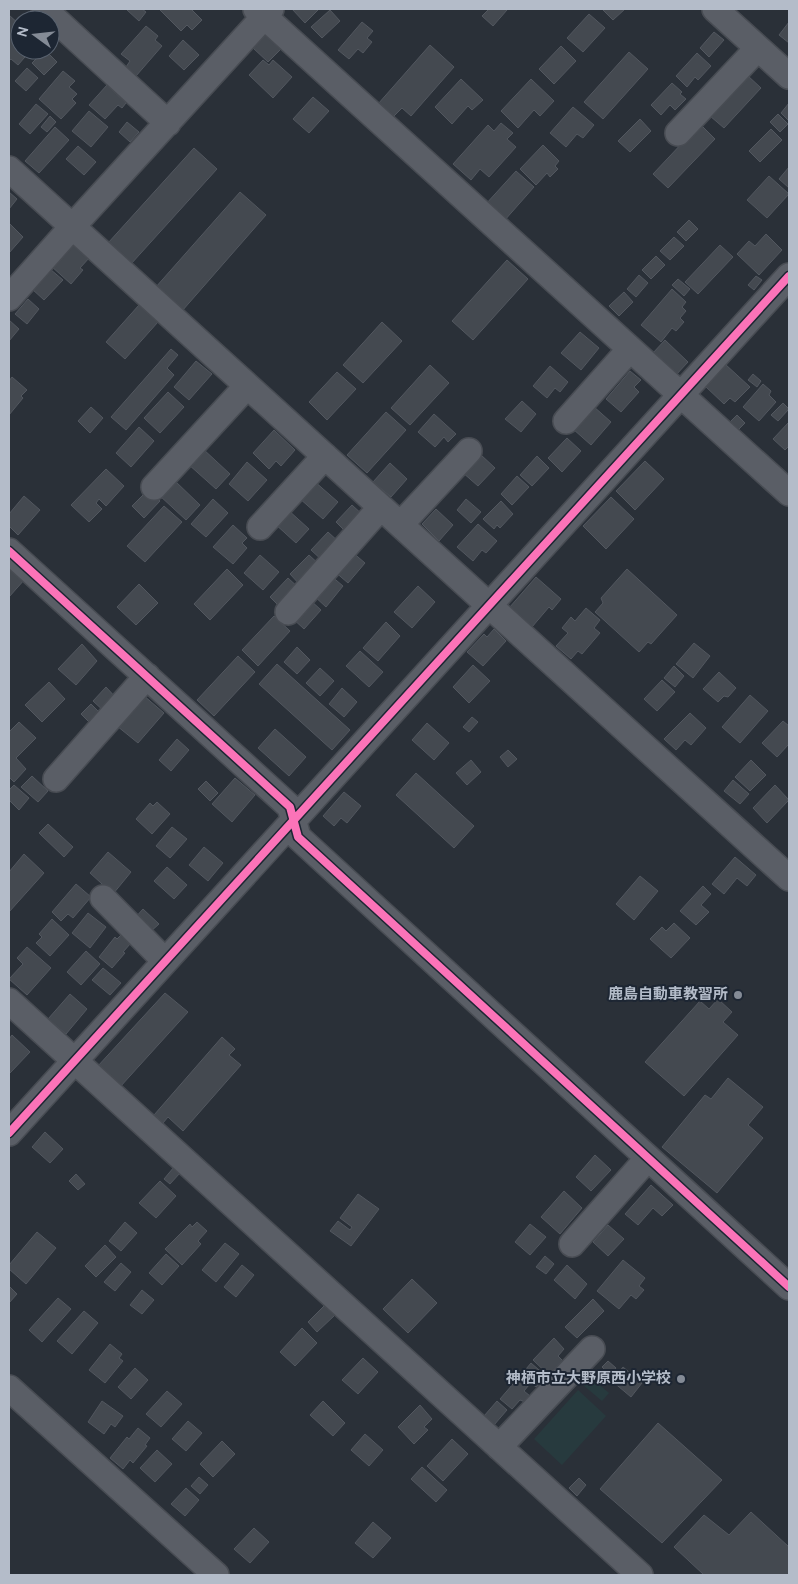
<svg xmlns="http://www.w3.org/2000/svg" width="798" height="1584" viewBox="0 0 798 1584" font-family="Overpass,'Noto Sans JP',sans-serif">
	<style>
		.green { fill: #273a3e }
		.building { fill: #444950; stroke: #52575f }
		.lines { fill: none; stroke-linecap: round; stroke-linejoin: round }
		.minor-casing { stroke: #484c53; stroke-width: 28 }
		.minor { stroke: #5a5e66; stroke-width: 25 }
		.cycleway-casing { stroke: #1d2633; stroke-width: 11 }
		.cycleway { stroke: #fb73b8; stroke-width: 8 }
		.poi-dot { fill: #848b96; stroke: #1d2633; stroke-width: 2 }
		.labels { text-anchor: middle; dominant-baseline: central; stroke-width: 4; stroke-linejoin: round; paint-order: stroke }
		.poi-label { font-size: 15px; font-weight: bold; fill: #b4bcc9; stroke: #1d2633; text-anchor: end }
	</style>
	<rect width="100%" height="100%" fill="#2a3038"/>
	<path class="green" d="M590 1377 609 1393 602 1401 583 1385Z
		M578 1390 606 1416 562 1465 534 1439Z"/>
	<path class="building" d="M128 9H142L146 12 139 21 127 10Z
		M161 9H191L202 20 192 30 187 25 181 31 160 10Z
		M292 9H319L305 23Z
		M489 9H506L507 10 493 26 482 16Z
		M602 9H625L613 20Z
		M330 10 340 21 322 38 311 27Z
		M589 14 605 28 583 52 567 38Z
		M9 15 20 25V50H31L18 65 11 59 9 61Z
		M362 22 373 31 367 38 372 42 363 53 358 49 349 59 338 50Z
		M789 22V43L779 35Z
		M146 26 158 36 155 40 162 46 136 76 126 67 130 61 121 54Z
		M714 32 724 40 709 57 700 48Z
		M267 33 282 48 268 62 253 48Z
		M183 40 199 55 184 70 169 56Z
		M430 45 454 67 411 116 402 108 393 117 378 104Z
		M561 46 576 61 554 84 539 69Z
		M45 50 57 62 44 75 32 63Z
		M629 52 648 69 603 119 584 102Z
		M697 53 711 66 698 80 695 77 687 87 676 76Z
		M263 60 269 65 273 60 292 77 273 98 249 75Z
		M27 68 38 78 26 91 15 81Z
		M63 71 75 81 69 87 77 94 72 99 76 103 61 119 39 99Z
		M747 75 761 88 724 128 710 116Z
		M461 79 483 100 472 110 468 106 452 124 435 107Z
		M531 79 554 101 540 116 534 110 518 128 501 111Z
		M672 83 682 92 680 94 686 99 675 110 670 105 661 115 651 105Z
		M107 85 126 103 122 108 118 105 105 119 89 105Z
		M313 97 329 111 309 133 293 119Z
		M789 103V121L781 113Z
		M36 104 48 114 30 134 19 124Z
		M573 107 594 125 583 138 577 134 566 147 550 133Z
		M89 111 108 127 91 147 72 131Z
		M778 114 788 124 780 132 770 122Z
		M50 116 56 122 47 132 41 127Z
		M640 119 651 131 630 152 618 141Z
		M127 122 139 132 130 142 119 132Z
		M501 123 513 133 507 139 516 147 489 177 480 169 471 180 453 164 488 125 494 131Z
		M700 124 715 139 668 188 653 174Z
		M55 127 69 140 39 173 25 161Z
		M771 129 782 140 760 162 749 151Z
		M543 145 559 161 555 166 558 169 550 177 547 173 536 185 520 169Z
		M78 146 96 162 84 175 66 159Z
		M194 148 217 169 131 264 108 243Z
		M789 167V188L779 179Z
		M516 171 534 187 504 221 485 205Z
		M769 176 789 194 767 218 747 200Z
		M9 192 17 199 9 209Z
		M240 192 266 215 182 311 155 288Z
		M689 220 698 229 686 241 677 232Z
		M9 223 23 237 9 253Z
		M766 234 782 250 759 275 737 254 749 241 755 246Z
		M674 237 684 246 670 260 660 251Z
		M73 242 90 257 80 268 83 270 71 284 51 266Z
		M720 245 733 257 698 294 685 282Z
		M656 256 665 265 651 279 642 270Z
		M507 260 528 279 473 340 452 321Z
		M50 269 63 280 44 300 32 289Z
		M639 275 648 283 636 297 627 289Z
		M756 276 762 280 754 290 748 285Z
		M678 279 690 289 684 296 672 285Z
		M672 289 686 302 682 307 686 311 680 318 684 322 676 331 672 328 661 342 641 325Z
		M624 292 633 302 619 316 609 306Z
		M28 299 39 309 27 324 15 314Z
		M139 305 158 322 125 359 106 342Z
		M9 320 19 329 9 341Z
		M382 322 402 341 363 383 343 365Z
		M580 332 599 348 581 370 561 353Z
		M665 340 688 362 675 376 652 354Z
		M171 349 178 355 167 368 174 375 126 430 111 417Z
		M196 361 212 374 189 400 174 387Z
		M725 364 750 387 735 402 730 398 724 404 705 386Z
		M430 365 449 383 410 425 391 408Z
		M550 366 568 382 560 392 555 388 547 398 533 386Z
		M630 371 641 380 634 387 639 392 621 412 606 399Z
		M337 372 356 389 327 420 309 402Z
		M753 374 761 381 757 387 748 380Z
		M12 377 27 390 21 396 23 398 9 415V381Z
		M763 384 771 391 769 395 776 402 759 421 743 407Z
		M168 392 184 407 160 433 144 418Z
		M522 401 536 414 521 432 505 419Z
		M783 403 789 409 778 421 771 415Z
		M593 406 611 422 591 445 573 429Z
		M91 407 103 418 90 433 78 421Z
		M386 412 406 430 367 473 347 455Z
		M434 414 456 434 448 442 444 437 435 447 418 432Z
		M737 415 745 423 738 430 730 422Z
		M789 422V446L785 450 773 439Z
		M139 427 154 441 131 467 116 453Z
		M274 430 295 450 281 466 276 461 269 469 253 453Z
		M567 438 581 451 562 472 548 458Z
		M202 448 230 474 216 489 188 464Z
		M480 454 495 468 478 486 462 472Z
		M537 456 549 468 532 486 520 475Z
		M645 461 664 479 635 510 616 491Z
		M247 462 267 480 248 501 229 484Z
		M390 463 407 479 391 497 373 482Z
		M106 469 124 486 106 506 99 499 96 503 102 509 89 522 71 505Z
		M517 476 529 487 512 505 501 494Z
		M174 480 200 505 186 520 159 495Z
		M314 481 338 502 323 519 299 498Z
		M148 490 160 501 144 518 132 506Z
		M24 496 40 510 18 535 9 526V514Z
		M611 497 634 519 606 549 583 526Z
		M213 499 228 513 206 537 191 524Z
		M466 499 481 512 471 523 457 510Z
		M501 501 513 514 500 528 497 525 494 529 483 519Z
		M352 505 364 516 348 534 336 522Z
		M164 506 182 522 145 562 127 546Z
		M287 509 309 529 296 543 274 523Z
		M436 509 453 525 439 541 422 524Z
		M478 524 497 541 486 553 482 550 473 561 457 547Z
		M233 525 247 538 242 543 247 548 233 564 213 547Z
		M328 532 340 543 324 562 311 550Z
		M351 551 365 563 348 583 334 571Z
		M260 555 279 572 263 590 244 573Z
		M309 555 321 566 301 586 290 574Z
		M9 567 25 579 9 597Z
		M227 569 243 585 210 620 194 604Z
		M627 569 677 615 651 644 648 642 639 652 595 612 603 603 601 598Z
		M330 575 343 586 326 607 313 595Z
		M536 577 561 599 552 610 549 607 532 627 509 608Z
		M288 578 300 589 281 608 270 597Z
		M139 584 158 603 136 625 117 607Z
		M418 586 435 602 412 628 394 612Z
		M309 599 321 610 304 629 291 617Z
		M586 608 600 620 594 628 600 633 582 654 578 651 571 659 556 646 568 633 562 628 571 617 575 621Z
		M274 616 290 631 258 666 242 650Z
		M386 622 400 636 378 661 363 648Z
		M494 629 506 641 483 666 467 652 484 634 487 637Z
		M694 643 710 656 693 678 676 664Z
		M82 644 97 661 76 685 58 669Z
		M297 647 310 660 297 674 284 662Z
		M360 651 383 672 369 687 346 666Z
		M238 656 255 672 214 716 197 700Z
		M277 664 350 730 332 750 259 684Z
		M473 665 490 681 469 703 453 687Z
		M674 666 684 676 675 687 664 678Z
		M320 668 334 681 320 696 306 683Z
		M719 672 736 688 728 697 724 696 718 702 703 689Z
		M662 680 675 692 657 711 644 699Z
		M49 682 65 699 42 722 25 705Z
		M106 687 118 700 106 713 93 701Z
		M342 688 357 702 344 717 329 704Z
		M143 695 164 713 138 743 117 726Z
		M750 695 768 711 740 743 722 727Z
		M91 704 100 713 90 723 81 714Z
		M690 713 706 728 691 745 685 740 676 750 664 739Z
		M472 717 478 722 469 732 463 727Z
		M783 721 789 726V744L777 757 762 743Z
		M19 722 36 738 16 758 26 769 14 782 9 777V732Z
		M427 723 449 743 434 760 412 740Z
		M275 729 306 757 289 776 258 748Z
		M177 739 189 750 171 771 159 760Z
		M508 750 517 759 508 767 500 757Z
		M471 760 481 772 467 785 456 773Z
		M751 760 766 775 750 791 735 777Z
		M416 773 474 826 454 848 396 795Z
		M32 776 48 791 38 802 21 787Z
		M235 778 255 795 232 822 212 804Z
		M733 780 749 794 740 804 724 791Z
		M206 781 218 793 210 801 198 789Z
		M14 785 29 798 19 810 9 800V790Z
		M775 785 789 800 767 823 753 808Z
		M344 792 361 806 347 823 341 818 334 826 323 816Z
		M157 802 170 814 152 834 136 819 150 803 153 806Z
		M48 824 73 847 64 857 39 833Z
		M172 827 187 839 170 858 156 846Z
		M204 847 223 863 208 881 189 865Z
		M108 852 131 872 113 894 90 873Z
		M24 854 44 873 9 912V872Z
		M735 857 756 875 747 886 737 878 724 894 712 884Z
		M167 867 187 885 174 899 154 881Z
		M640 876 658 891 634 920 616 904Z
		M76 884 91 897 73 918 68 914 61 921 52 912Z
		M703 886 711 894 701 905 709 912 696 925 680 911Z
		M143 909 159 924 149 933 134 919Z
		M88 913 106 927 90 948 72 933Z
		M52 919 69 935 50 956 36 943 42 937 39 934Z
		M674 923 690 938 671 958 650 939 662 927 666 931Z
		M121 935 131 943 123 952 125 953 112 968 99 957 115 937 117 939Z
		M27 947 51 968 27 995 9 979 23 964 17 958Z
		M86 951 100 964 81 985 67 972Z
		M103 968 121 983 110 995 92 980Z
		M165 993 188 1012 120 1087 97 1067Z
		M70 994 87 1009 66 1034 48 1019Z
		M718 999 732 1012 723 1022 738 1035 684 1096 645 1062 700 1001 709 1009Z
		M12 1035 30 1052 10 1073 9 1071V1039Z
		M222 1037 235 1049 229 1055 241 1065 183 1131 168 1117 163 1123 154 1115Z
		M728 1078 763 1107 748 1125 763 1138 717 1193 662 1147 705 1095 711 1099Z
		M45 1132 63 1149 50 1163 32 1147Z
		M595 1155 611 1170 591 1191 576 1177Z
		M174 1167 180 1173 170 1184 164 1179Z
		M76 1174 85 1184 78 1190 69 1181Z
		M160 1181 176 1196 156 1218 139 1203Z
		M651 1185 673 1205 662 1216 653 1208 638 1225 625 1214Z
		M564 1191 582 1208 560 1234 541 1217Z
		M358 1194 379 1209 351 1246 330 1231 338 1221 350 1230 352 1227 340 1218Z
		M125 1222 137 1233 121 1251 109 1241Z
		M197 1222 207 1231 198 1241 201 1244 182 1265 165 1249 190 1224 192 1227Z
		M530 1224 546 1237 530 1255 515 1242Z
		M608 1225 624 1239 608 1256 593 1242Z
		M37 1232 56 1248 26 1284 9 1269V1265Z
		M225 1243 239 1254 216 1282 202 1270Z
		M105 1245 116 1257 96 1277 85 1266Z
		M166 1254 179 1266 162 1285 149 1273Z
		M545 1256 554 1264 546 1274 536 1267Z
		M623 1260 645 1278 639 1286 644 1290 636 1299 631 1295 619 1309 597 1291Z
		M121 1263 131 1272 115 1291 104 1282Z
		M242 1265 254 1275 236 1297 224 1287Z
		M567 1265 587 1284 575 1299 554 1280Z
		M412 1279 437 1303 408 1333 383 1309Z
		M9 1286 17 1294 9 1303Z
		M142 1290 154 1300 142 1314 130 1305Z
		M58 1298 71 1309 42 1342 29 1330Z
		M593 1299 604 1311 577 1338 565 1327Z
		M325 1305 335 1315 317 1332 308 1322Z
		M84 1311 98 1323 72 1354 57 1341Z
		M302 1328 317 1343 295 1366 280 1352Z
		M554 1338 564 1349 558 1356 569 1367 555 1381 533 1360Z
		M110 1344 122 1354 119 1358 123 1361 105 1383 89 1370Z
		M363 1358 378 1372 358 1394 342 1380Z
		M608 1361 616 1368 610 1375 602 1367Z
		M531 1363 546 1376 536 1387 521 1375Z
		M623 1367 642 1383 631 1397 612 1381Z
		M135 1368 148 1380 131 1399 118 1387Z
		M519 1377 529 1385 524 1391 530 1396 525 1402 520 1400 512 1409 500 1399Z
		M167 1391 182 1404 161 1427 146 1414Z
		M102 1401 123 1416 115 1427 111 1424 104 1434 88 1422Z
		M323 1401 345 1423 333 1436 310 1415Z
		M497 1401 507 1410 494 1425 484 1416Z
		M420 1405 432 1419 424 1427 428 1430 414 1444 398 1427Z
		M188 1421 202 1433 186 1451 172 1439Z
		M658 1423 722 1480 662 1543 600 1489Z
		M138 1428 150 1438 145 1445 147 1446 133 1463 130 1460 123 1469 110 1458 127 1437 129 1439Z
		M365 1434 383 1450 369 1466 351 1450Z
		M452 1439 468 1454 443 1481 427 1466Z
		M222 1441 235 1454 213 1477 200 1464Z
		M157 1450 172 1464 155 1482 140 1468Z
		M422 1467 447 1490 436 1502 411 1479Z
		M199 1477 208 1485 200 1494 191 1486Z
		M579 1478 586 1485 577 1496 569 1488Z
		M186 1488 199 1500 185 1516 171 1504Z
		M751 1512 789 1547V1575H704L674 1547 704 1515 729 1535Z
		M373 1522 391 1538 373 1558 355 1543Z
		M254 1528 269 1542 250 1563 234 1549Z"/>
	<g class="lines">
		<defs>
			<path id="minor" d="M44 9 168 123
				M256 9 789 493
				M715 9 789 76
				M678 133 758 48
				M9 169 789 878
				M9 298 72 227 271 9
				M566 421 630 349
				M154 487 247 386
				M401 524 469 451
				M260 527 325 456
				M9 551 290 807 298 837 789 1287
				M288 612 381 507
				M56 779 147 676
				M103 898 165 961
				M9 1001 640 1575
				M9 1133 789 276
				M572 1244 648 1158
				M9 1388 216 1575
				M499 1447 592 1349"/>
		</defs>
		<use href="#minor" class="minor-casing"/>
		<use href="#minor" class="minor"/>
		<defs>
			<path id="cycleway" d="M9 551 290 807 298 837 789 1287
				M9 1133 789 276"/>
		</defs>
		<use href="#cycleway" class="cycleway-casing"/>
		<use href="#cycleway" class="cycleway"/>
	</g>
	<g class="poi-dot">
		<circle cx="738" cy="995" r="5"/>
		<circle cx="681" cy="1379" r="5"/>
	</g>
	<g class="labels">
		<g class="poi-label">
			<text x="728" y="995">鹿島自動車教習所</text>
			<text x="671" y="1379">神栖市立大野原西小学校</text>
		</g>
	</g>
	<rect width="798" height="1584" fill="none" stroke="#b4bcc9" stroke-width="20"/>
	<g transform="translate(35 35) rotate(285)"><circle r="24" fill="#1d2633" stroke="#59626f"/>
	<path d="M0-4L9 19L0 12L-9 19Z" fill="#848b96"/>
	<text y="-8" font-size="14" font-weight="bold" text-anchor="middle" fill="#b4bcc9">N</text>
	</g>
</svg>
